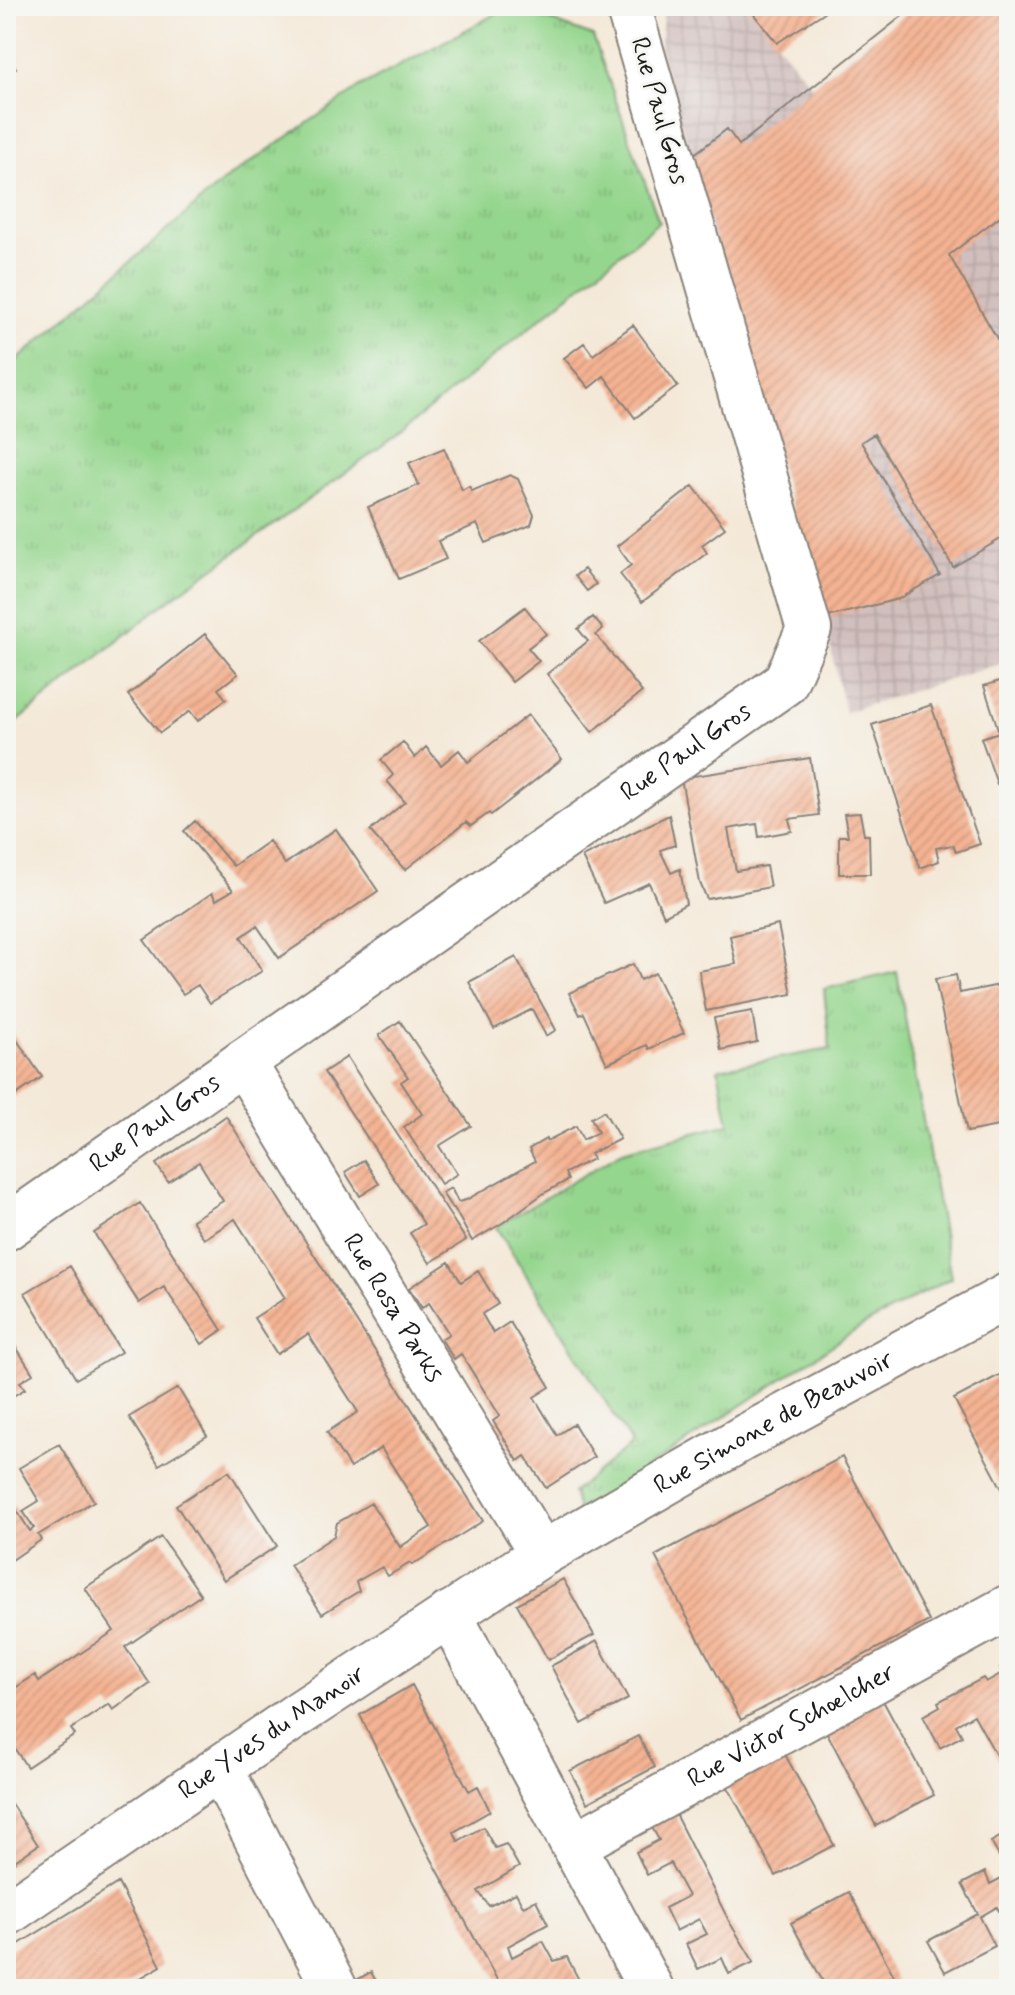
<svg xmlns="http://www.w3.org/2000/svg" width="1015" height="1995" viewBox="0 0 1015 1995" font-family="Mynerve,sans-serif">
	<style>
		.industrial { fill: url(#industrial-grid) }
		.grass { fill: url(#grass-tufts); stroke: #587954; stroke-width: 2 }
		.building { fill: url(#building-hatch) }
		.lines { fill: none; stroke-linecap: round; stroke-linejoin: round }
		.minor-casing { stroke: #88827a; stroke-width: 48 }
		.minor { stroke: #fff; stroke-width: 44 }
		.labels { text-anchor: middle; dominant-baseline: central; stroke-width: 6; stroke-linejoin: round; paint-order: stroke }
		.street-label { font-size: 26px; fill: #1c1c1c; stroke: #f6f6f2 }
	</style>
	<defs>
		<pattern id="industrial-grid" width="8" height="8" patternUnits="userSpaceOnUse" patternTransform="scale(2)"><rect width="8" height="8" fill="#d1bfbe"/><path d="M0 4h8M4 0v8" fill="none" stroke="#b3a4a3"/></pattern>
		<pattern id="grass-tufts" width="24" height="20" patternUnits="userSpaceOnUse" patternTransform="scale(2)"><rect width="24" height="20" fill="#94d68d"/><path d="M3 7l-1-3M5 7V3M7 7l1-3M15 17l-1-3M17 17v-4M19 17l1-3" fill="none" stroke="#7fb779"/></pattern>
		<pattern id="building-hatch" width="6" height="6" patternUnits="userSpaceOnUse" patternTransform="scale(2)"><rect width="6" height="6" fill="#f4b393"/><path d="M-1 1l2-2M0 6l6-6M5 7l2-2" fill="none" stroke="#d1997e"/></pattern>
	</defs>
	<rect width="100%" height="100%" fill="#f6f6f2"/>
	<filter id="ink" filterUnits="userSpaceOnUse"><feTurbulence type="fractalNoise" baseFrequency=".0125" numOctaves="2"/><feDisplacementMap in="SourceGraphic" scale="16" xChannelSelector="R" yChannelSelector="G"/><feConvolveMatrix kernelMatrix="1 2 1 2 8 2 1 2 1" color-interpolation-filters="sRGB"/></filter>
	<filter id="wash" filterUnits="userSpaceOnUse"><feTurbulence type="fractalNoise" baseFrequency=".006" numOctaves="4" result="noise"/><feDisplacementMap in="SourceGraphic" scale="32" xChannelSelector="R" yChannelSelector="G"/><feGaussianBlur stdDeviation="1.8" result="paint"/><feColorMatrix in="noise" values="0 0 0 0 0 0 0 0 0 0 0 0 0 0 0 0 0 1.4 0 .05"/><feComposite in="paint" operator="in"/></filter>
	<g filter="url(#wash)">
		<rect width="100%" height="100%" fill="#f4e9d8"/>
		<path class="industrial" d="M665 6H747L812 86 915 6H1009V661L845 712 824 618 659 48Z"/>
		<path class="grass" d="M510 6 593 36 659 222 394 438 169 600 6 731V370L226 179 360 87Z
			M897 972 951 1278 862 1326 579 1513 573 1492 632 1444 496 1227 622 1152 729 1124 718 1069 830 1049 824 989Z"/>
		<g id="blocks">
			<path class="building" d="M747 6H834L777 43Z
				M915 6H1009V222L1003 214 949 255 1007 356 1009 355V534L953 567 874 434 861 442 940 575 898 599 824 618 692 156 727 129 739 145Z
				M6 57 16 68 6 77Z
				M633 325 678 386 635 418 604 376 589 388 564 358 584 343 593 355Z
				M444 448 462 490 469 486 472 491 510 475 518 479 534 515 531 525 486 543 477 524 438 541 446 559 399 579 368 507 419 485 409 463Z
				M693 486 725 528 702 545 707 553 642 602 620 574 631 565 617 546Z
				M584 569 596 584 587 591 575 576Z
				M525 607 546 634 528 648 539 661 512 682 479 641Z
				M593 617 603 629 596 635 642 692 592 732 547 674 588 641 578 629Z
				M205 634 238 674 218 689 226 699 198 721 190 711 160 733 128 695Z
				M1009 678V780L997 784 981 738 999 732 984 686Z
				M931 705 980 844 956 852 953 845 936 848 939 861 920 868 872 725Z
				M528 715 562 759 491 815 489 813 471 826 466 822 405 870 370 831 405 802 387 781 393 775 381 760 403 742 415 758 426 747 441 765 459 750 468 762Z
				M810 758 819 815 789 819 792 831 759 837 757 824 728 829 736 871 766 866 770 887 707 899 700 883 681 778Z
				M860 813 864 835H869L870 874H839V836H848L844 814Z
				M669 815 675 845 660 850 671 873 680 869 686 904 664 916 649 883 604 903 582 857Z
				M195 821 233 866 269 841 285 864 336 829 378 891 279 958 257 926 241 937 262 971 210 1003 198 985 183 994 144 940 212 893 216 900 233 890 184 831Z
				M778 925 792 994 706 1011 699 971 736 964 730 936Z
				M516 957 556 1030 546 1036 532 1009 494 1029 469 982Z
				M633 964 640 980 655 973 684 1033 649 1049 647 1045 607 1064 584 1013 580 1015 569 993Z
				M956 975 960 993 1009 983V1124L967 1132 935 979Z
				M752 1011 757 1042 721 1050 714 1018Z
				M400 1021 471 1126 439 1146 457 1174 441 1184 404 1127 422 1114 401 1082 408 1077 379 1035Z
				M6 1024 42 1077 6 1102Z
				M347 1057 466 1240 430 1263 410 1233 424 1224 324 1072Z
				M604 1111 620 1139 590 1154 593 1159 565 1173 568 1180 544 1193 504 1222 472 1241 454 1208H452L442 1193 451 1188 458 1202 466 1200 535 1161 529 1149 546 1139 547 1141 576 1126 583 1140 598 1132 591 1118Z
				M226 1116 483 1521 412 1565 410 1563 388 1576 382 1567 356 1582 359 1591 322 1614 290 1565 334 1536 337 1523 371 1503 400 1547 431 1527 381 1448 350 1468 327 1432 358 1412 308 1334 277 1354 254 1318 285 1298 235 1219 204 1239 192 1220 223 1201 199 1162 168 1182 156 1164Z
				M364 1160 379 1184 360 1196 345 1172Z
				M140 1203 222 1330 202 1344 164 1287 139 1303 94 1233Z
				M449 1262 461 1282 478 1271 498 1304 482 1314 493 1333 510 1322 550 1387 534 1397 557 1435 574 1424 594 1457 546 1488 525 1456 518 1461 493 1421 500 1416 461 1354 454 1359 441 1339 449 1334 429 1303 422 1308 409 1288Z
				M70 1266 121 1352 76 1379 25 1293Z
				M6 1331 33 1374 20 1382 25 1389 6 1400Z
				M1009 1370V1502L954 1399Z
				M178 1388 207 1436 159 1465 129 1417Z
				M59 1444 94 1501 38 1535 41 1540 6 1564V1494L30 1531 34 1528 23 1511 39 1501 19 1468Z
				M842 1457 929 1621 741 1720 655 1556Z
				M229 1471 277 1546 224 1580 176 1505Z
				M161 1537 201 1595 125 1647 150 1684 113 1710 109 1704 71 1729 75 1735 27 1767 6 1736V1694L35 1675 39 1681 114 1631 85 1588Z
				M563 1579 594 1635 548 1660 517 1604Z
				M597 1641 628 1699 582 1724 551 1666Z
				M1009 1664V1711L1003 1714 1009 1725V1762L1002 1766 974 1715 956 1725 962 1736 940 1748 923 1716 940 1706 938 1702 983 1678 986 1682 1002 1673 1000 1668Z
				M412 1685 469 1791 478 1786 490 1811 454 1832 458 1841 483 1827 495 1848 506 1844 519 1867 478 1891 489 1906 516 1893 523 1906 536 1900 548 1924 508 1946 512 1957 543 1941 554 1961 567 1957 579 1980 561 1989H502L411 1821 360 1715Z
				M882 1699 934 1795 876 1826 825 1729Z
				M638 1736 655 1767 587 1803 570 1771Z
				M782 1749 834 1845 776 1876 724 1780Z
				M6 1796 38 1845 6 1867Z
				M673 1810 730 1923 754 1962 729 1974 722 1958 698 1969 686 1944 707 1934 699 1919 676 1931 665 1908 688 1896 670 1863 647 1875 636 1852 659 1840 649 1822Z
				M1009 1832V1906L999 1911 997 1907 980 1917 995 1946 945 1972 928 1941 978 1914 962 1884 985 1872 990 1884 1009 1874 991 1842Z
				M118 1883 161 1966 121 1989H6V1952Z
				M849 1892 901 1989H827L791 1923Z
				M371 1972 380 1989H340Z"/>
		</g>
	</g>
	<g filter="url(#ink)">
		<use href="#blocks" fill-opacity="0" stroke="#88827a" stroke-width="2"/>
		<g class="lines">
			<defs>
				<g id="minor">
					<path id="s1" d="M243 1062 542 1554"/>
					<path id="s2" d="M6 1228 785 683 809 629 629 9 630 6"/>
					<path d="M449 1614 651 1989"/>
					<path d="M220 1768 335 1989"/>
					<path id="s3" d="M574 1845 1009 1607"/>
					<path id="s4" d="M6 1914 303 1711 542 1554 745 1437 1009 1295"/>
				</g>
			</defs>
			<use href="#minor" class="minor-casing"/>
			<use href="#minor" class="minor"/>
		</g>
	</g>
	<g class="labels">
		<g class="street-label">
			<text transform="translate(659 111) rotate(74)">Rue Paul Gros</text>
			<text stroke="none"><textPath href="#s2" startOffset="830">Rue Paul Gros</textPath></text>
			<text stroke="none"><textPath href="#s2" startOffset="182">Rue Paul Gros</textPath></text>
			<text stroke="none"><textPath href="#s1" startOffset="288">Rue Rosa Parks</textPath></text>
			<text stroke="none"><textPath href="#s4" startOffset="912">Rue Simone de Beauvoir</textPath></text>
			<text stroke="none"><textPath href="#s3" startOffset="248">Rue Victor Schœlcher</textPath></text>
			<text stroke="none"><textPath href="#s4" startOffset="322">Rue Yves du Manoir</textPath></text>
		</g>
	</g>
	<rect width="1015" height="1995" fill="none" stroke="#f6f6f2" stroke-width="32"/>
</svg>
